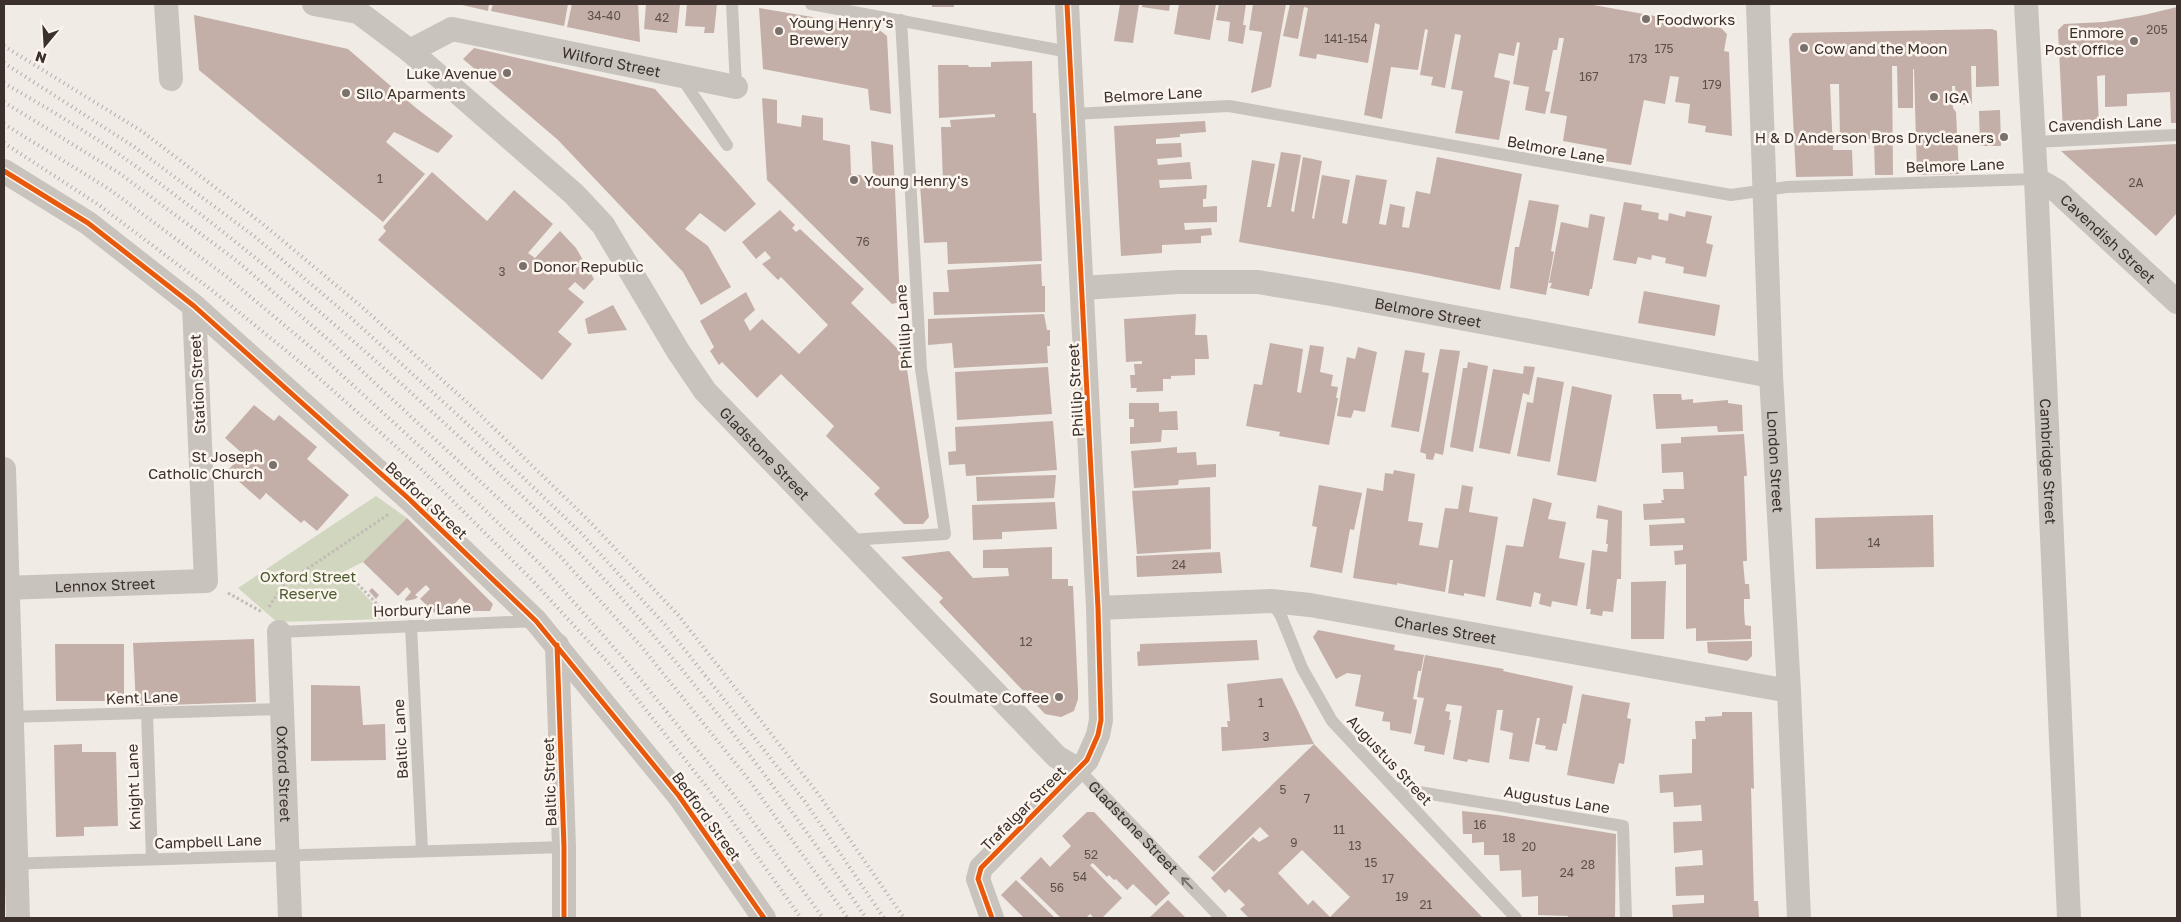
<svg xmlns="http://www.w3.org/2000/svg" width="2181" height="922" viewBox="0 0 2181 922" font-family="'Golos Text',sans-serif">
	<style>
		.green { fill: #d1d6bf }
		.building { fill: #c3afa7; fill-rule: evenodd }
		.lines { fill: none; stroke-linecap: round; stroke-linejoin: round }
		.path { stroke: #c2bbb6; stroke-width: 3; stroke-dasharray: 2.5 2.5; stroke-linecap: butt }
		.service { stroke: #c9c3be; stroke-width: 12 }
		.minor { stroke: #c9c3be; stroke-width: 24 }
		.rail { stroke: #b1aca8; stroke-width: 4; stroke-dasharray: 1 4; stroke-linecap: butt }
		.cycleway-casing { stroke: #fbf5ee; stroke-width: 8 }
		.cycleway { stroke: #e8590c; stroke-width: 5 }
		.oneway { stroke: #7b726d }
		.poi-dot { fill: #7a716c; stroke: #fbf5ee; stroke-width: 2 }
		.labels { text-anchor: middle; dominant-baseline: central; stroke-width: 5; stroke-linejoin: round; paint-order: stroke }
		.number-label { font-size: 12px; fill: #5d504a }
		.poi-label { font-size: 15px; fill: #3b302b; stroke: #fbf5ee; text-anchor: start }
		.street-label { font-size: 15px; fill: #3b302b; stroke: #fbf5ee }
		.park-label { font-size: 15px; fill: #4a5a2e; stroke: #fbf5ee }
	</style>
	<rect width="100%" height="100%" fill="#f0ebe5"/>
	<path class="green" d="M376 496 407 518 363 562 343 572 388 619 277 622 238 588Z"/>
	<path class="building" d="M458 4H489L488 11Z
		M493 4H568L564 26 491 11Z
		M572 4H638L640 42 567 27Z
		M646 4H680L677 33 644 29Z
		M687 4H717L714 33H704L705 27 685 26Z
		M932 4H954V7H932Z
		M1120 4H1139L1133 43 1114 41Z
		M1143 4H1170L1169 11 1142 7Z
		M1179 4H1216L1210 40 1174 34Z
		M1219 4H1246L1243 25H1246L1243 44 1228 41 1230 22 1216 20Z
		M1253 4H1286L1271 87 1251 93 1262 32 1249 30Z
		M1290 4H1588L1721 28 1727 34 1724 51 1729 52 1732 136 1705 132 1706 126 1688 123 1690 104 1675 102 1679 77 1670 76 1665 104 1644 100 1631 165 1605 161 1607 149 1563 141 1567 116 1550 113 1564 38H1559L1557 50H1553L1545 91 1550 92 1545 114 1525 110 1529 87 1513 84 1520 43 1517 42 1514 56 1499 53 1494 77 1510 81 1499 140 1455 133 1463 91 1451 89 1461 35 1455 34 1445 88 1431 85 1433 77 1420 75 1428 30 1425 29 1418 70 1391 67 1382 119 1364 115 1380 25 1375 23 1368 63 1317 54 1316 59 1299 56 1308 8 1304 7 1298 39 1283 36Z
		M2177 7V123H2171L2170 92 2127 94V106L2105 107V75L2097 76 2099 128 2063 130 2058 30 2064 24 2104 22 2144 15Z
		M759 8 877 28 887 36 891 114 870 110 868 89 763 69Z
		M194 15 348 49 416 108 453 136 438 153 394 132 386 142 425 174 383 222 199 70Z
		M1992 29 1997 31 1999 86 1976 87V66H1971L1972 104 1956 105 1955 86H1952L1953 108 1956 112 1959 174 1917 175 1914 69H1913V108H1898L1897 66H1892L1893 175H1875L1874 139H1840L1839 84H1830L1833 150H1852L1853 176 1796 177 1789 39 1793 33Z
		M474 48 655 89 756 204 725 232 700 213 685 229 708 246 731 287 701 305 683 272 558 140 463 59Z
		M1032 61 1033 113H1036L1042 261 948 264 947 242 924 243 920 184 943 183 941 127H951L950 120 995 117V114L939 118 938 65H968L969 67H991V62Z
		M762 98 777 100V123L801 127 802 115 823 118V140L850 145 851 174 873 177 871 141 893 145 900 302 892 304 767 180Z
		M2000 110 2001 146H1980L1979 111Z
		M1205 121 1206 132 1180 134V137L1156 139V144L1181 143 1182 157 1157 159 1158 165 1190 162 1192 179 1159 180 1160 188 1207 185 1206 199H1203V207L1217 206V222L1184 223 1185 230 1211 228 1212 235 1201 236V243L1162 245V253L1121 256 1114 126Z
		M2177 144V213L2156 236 2061 151Z
		M1281 152 1301 155 1291 211 1294 212 1303 157 1322 161 1312 218 1314 219 1322 175 1350 180 1342 223 1347 224 1356 175 1387 180 1379 224 1386 225 1390 204 1405 207 1402 227 1409 228 1416 191 1430 194 1437 157 1522 174 1500 290 1416 273 1239 242 1252 160 1275 164 1267 207H1271Z
		M432 172 487 221 514 190 553 224 528 253 535 258 560 231 576 248 594 279 584 290 575 282 568 289 584 302 558 332 572 344 542 380 378 240 386 231 383 227Z
		M1529 200 1559 205 1551 251 1554 252 1546 295 1510 288 1515 247H1519Z
		M1624 202 1642 205 1641 210 1659 213 1658 219 1668 221 1669 213 1685 217 1686 211 1712 216 1706 243 1713 245 1706 277 1683 273 1684 267 1665 263 1666 258 1652 255 1651 260 1638 257 1636 264 1613 260Z
		M780 210 795 225 792 228 796 232 800 229 864 289 851 303 905 356 929 517 923 524H904L874 494 880 488 826 436 834 426 781 374 757 398 722 362 719 365 710 351 714 347 700 321 746 292 755 310 744 320 750 331 762 319 799 354 828 325 781 277 778 280 762 264 771 258 765 251 756 259 742 242Z
		M1590 214 1605 217 1592 289H1590L1589 296 1550 288 1552 283H1549L1561 222 1588 228Z
		M1041 264 1042 286H1045V312L934 315 933 292H949L947 270Z
		M1644 291 1720 305 1715 336 1638 323Z
		M613 305 627 330 588 334 585 319Z
		M1044 314 1047 330H1050V346H1047L1048 363 954 368 952 343 928 345V319Z
		M1196 314 1195 335H1207L1209 359H1195V375L1171 376V379H1163V391L1136 392 1137 388H1131L1130 375H1135L1134 364H1142V361L1126 362 1124 319Z
		M1270 343 1303 349 1297 392 1301 393 1310 345 1324 347 1320 372 1333 375 1331 386 1338 387 1336 398H1338L1329 445 1279 436 1280 432 1246 426 1254 384 1262 385Z
		M1358 347 1377 352 1365 412 1354 410 1351 418 1337 416 1347 357 1355 359Z
		M1440 349 1460 351 1443 455 1435 453 1433 460 1426 459V454L1420 452Z
		M1405 350 1425 353 1422 372 1429 373 1419 432 1391 427Z
		M1468 362 1488 366 1473 452 1450 447 1463 368H1467Z
		M1524 366 1535 367 1529 395 1523 393 1510 454 1479 448 1493 369 1523 374Z
		M1048 367 1052 414 957 420 955 372Z
		M1537 377 1564 382 1550 462 1517 456 1527 402 1533 403Z
		M1572 386 1612 395 1596 482 1557 475Z
		M1653 394H1681L1682 400 1693 399V403L1728 400V403L1742 405 1743 431 1718 432 1717 426 1656 429Z
		M1129 403H1159V412L1177 411 1178 430H1162L1161 442 1130 444V427H1134V419H1129Z
		M254 405 274 421 279 415 317 447 307 459 349 495 317 531 304 520 301 523 266 493 260 500 227 471 243 454 225 438Z
		M1053 421 1057 470 966 476 965 464 949 465 948 452 956 451 955 427Z
		M1744 434 1747 476H1744L1747 561H1743L1745 584H1749L1750 599H1744V610L1745 625 1751 626V639L1696 641V628L1686 629V564L1675 565 1674 551 1683 550V545L1650 546 1649 525 1685 523 1684 518 1644 520 1643 504 1662 503 1661 500H1664L1663 489H1684L1683 472 1662 473 1661 444 1681 443V437Z
		M1177 447V453L1196 452 1197 465 1216 464V477L1179 480 1178 485 1134 488 1131 451Z
		M1394 470 1415 474 1408 521 1423 523 1419 545 1438 548 1445 508 1458 509 1462 485 1473 487 1469 512 1498 517 1485 597 1464 593V596L1448 593 1453 560H1450L1445 592 1397 583V585L1353 578 1367 488 1383 491 1385 473 1393 474Z
		M1056 475 1054 498 977 501 976 477Z
		M1319 485 1362 493 1354 530 1350 529 1342 573 1310 567 1317 527 1312 526Z
		M1210 487 1211 549 1137 554 1132 491Z
		M1533 498 1552 503 1548 519 1566 522 1559 558 1585 563 1577 606 1552 601 1551 607 1539 604 1541 594 1534 592 1531 607 1496 600 1506 545 1523 547Z
		M1055 502 1057 529 1002 532V539L973 540 972 505Z
		M1598 505 1622 511 1621 579H1617L1613 612 1603 611 1602 616 1590 614 1591 609H1586L1592 550 1607 552 1608 544H1606L1608 520 1596 518Z
		M1933 515 1934 567 1816 569 1815 518Z
		M407 518 493 604 490 611H466V604L460 598 450 609 446 606 439 613H435L420 599 430 589 426 585 415 595 418 597 415 599 406 601 405 599 411 592 407 587 398 596 363 562Z
		M1052 547V579H1068V586H1073L1078 691V699L1074 711 1061 717 1045 714 939 602 943 598 901 557 949 551 973 578 1009 576 1008 568H983V550Z
		M1220 552 1222 573 1137 577 1136 556Z
		M1666 581 1664 639H1631V582Z
		M372 588 379 595 376 599 369 591Z
		M1318 630 1395 645 1394 650 1424 655 1421 671H1418L1413 699 1417 700 1411 734 1390 730V722L1382 721 1384 712 1355 706 1361 675 1347 673 1336 679 1313 637Z
		M254 639 256 702 136 706 133 643Z
		M1257 640 1259 660 1138 666 1137 652 1140 651V644Z
		M1752 641V656L1747 661 1708 653 1707 642Z
		M55 644H124V701H56Z
		M1425 655 1504 669 1503 671 1573 686 1566 724 1563 723 1557 751 1545 749 1546 746 1535 744 1540 718H1537L1529 762 1509 759 1513 733 1500 730 1503 710H1497L1489 763 1468 759 1467 762 1453 759 1462 706 1447 704 1445 711 1450 712 1449 720H1451L1444 755 1424 751 1425 746 1414 744 1424 698 1417 697Z
		M1282 678 1314 744 1483 918H1249L1240 909 1245 905 1229 889 1225 893 1211 878 1253 837 1259 842 1269 836 1260 827 1214 872 1198 857 1314 744 1222 751 1221 727H1228L1227 721H1230L1227 684ZM1302 850 1350 897 1330 917 1313 900 1308 905 1278 873Z
		M311 685 360 686 363 725 385 724 386 760 311 761Z
		M1582 694 1630 703 1627 718 1631 719 1624 764 1619 763 1614 784 1567 775Z
		M1722 712H1752L1754 789 1751 788 1754 901H1758L1759 918H1673L1672 905 1704 903V895L1676 896 1675 867 1703 865 1702 850 1674 853 1673 822 1702 821 1701 805 1674 807 1673 792 1660 793 1659 775 1692 773V739H1696L1695 721H1705V717L1722 716Z
		M82 744V752H116L118 826 84 827V836L56 837 54 745Z
		M1462 811 1498 815 1616 834 1615 918H1568V916L1538 915V896L1522 897 1521 870 1500 871 1499 855H1484V842L1472 843V834H1463Z
		M1087 812H1094L1170 893 1156 906 1133 884 1127 890 1116 879 1114 880 1109 875 1107 877 1093 863 1090 865 1122 898 1102 918H1094L1090 914 1086 918H1061L1020 878 1041 857 1050 867 1071 846 1062 836Z
		M1016 880 1055 918H1024L1001 895Z
		M1168 900 1186 918H1149Z"/>
	<g class="lines">
		<path class="path" d="M347 573 381 608
			M228 593 262 612
			M269 607 283 585 389 514"/>
		<g class="service">
			<path d="M732 4 736 87"/>
			<path d="M811 4 1069 52"/>
			<path d="M681 77 727 145"/>
			<path d="M1073 114 1229 106 1731 195 1787 187 2036 179"/>
			<path d="M2034 142 2177 135"/>
			<path d="M849 540 945 534 921 369 901 20"/>
			<path d="M1271 601 1281 616 1302 668 1332 721 1516 918"/>
			<path d="M411 626 422 850"/>
			<path d="M279 632 536 621"/>
			<path d="M147 713 152 859"/>
			<path d="M7 717 282 709"/>
			<path id="s1" d="M1079 770 1221 918"/>
			<path d="M1395 788 1623 826 1626 918"/>
			<path d="M4 864 564 847"/>
		</g>
		<g class="minor">
			<path d="M166 4 171 79"/>
			<path id="s2" d="M314 4 358 12 410 51 574 194 603 225 678 351 705 391 1057 757 1079 770"/>
			<path id="s3" d="M1758 4 1771 376 1789 691 1799 918"/>
			<path id="s4" d="M2026 4 2036 179 2069 918"/>
			<path id="s5" d="M410 51 452 29 736 87"/>
			<path d="M4 171 88 223 194 306 409 499 536 621 679 796 764 918"/>
			<path id="s6" d="M2036 179 2057 191 2177 302"/>
			<path id="s7" d="M1082 288 1178 282H1258L1331 294 1771 376"/>
			<path d="M4 469 18 918"/>
			<path id="s8" d="M4 588 206 581 194 306"/>
			<path id="s9" d="M1098 608 1271 601 1310 605 1789 691"/>
			<path id="s10" d="M279 632 290 918"/>
			<path d="M557 645 564 847V918"/>
			<path d="M992 918 978 879 981 868 1087 760 1098 735 1101 720 1098 608 1067 4"/>
		</g>
		<path class="rail" d="M4 46 143 132 264 225 361 306 472 407 591 523 679 616 819 795 904 918
			M4 63 133 146 254 236 350 317 462 419 581 533 666 626 806 803 884 918
			M4 83C45 107 88 132 127 160 222 227 310 302 396 379 485 460 577 543 654 636 730 726 801 821 866 918
			M4 102 119 173 237 261 331 342 559 555 641 646 749 780 848 918
			M4 124 109 189 227 277 320 355 429 455 543 567 624 659 733 794 823 918
			M4 143 99 205 214 292 311 371 419 467 532 580 613 668 720 804 801 918"/>
		<defs>
			<path id="cycleway" d="M4 171 88 223 194 306 409 499 536 621 679 796 764 918
				M557 645 564 847V918
				M992 918 978 879 981 868 1087 760 1098 735 1101 720 1098 608 1067 4"/>
		</defs>
		<use href="#cycleway" class="cycleway-casing"/>
		<use href="#cycleway" class="cycleway"/>
	</g>
	<defs><path id="oneway-shaft" d="M-6 0H5M1.5-3L5.5 0L1.5 3" fill="none" stroke-width="1.6" stroke-linecap="round" stroke-linejoin="round" transform="scale(1.25)"/></defs>
	<use class="oneway" href="#oneway-shaft" transform="translate(1187 883) rotate(-134)"/>
	<g class="poi-dot">
		<circle cx="1646" cy="19" r="5"/>
		<circle cx="779" cy="31" r="5"/>
		<circle cx="2134" cy="41" r="5"/>
		<circle cx="1804" cy="48" r="5"/>
		<circle cx="507" cy="73" r="5"/>
		<circle cx="346" cy="93" r="5"/>
		<circle cx="1934" cy="97" r="5"/>
		<circle cx="2004" cy="137" r="5"/>
		<circle cx="854" cy="180" r="5"/>
		<circle cx="523" cy="266" r="5"/>
		<circle cx="273" cy="465" r="5"/>
		<circle cx="1059" cy="697" r="5"/>
	</g>
	<g class="labels">
		<g class="number-label">
			<text x="604" y="15">34-40</text>
			<text x="662" y="17">42</text>
			<text x="2157" y="29">205</text>
			<text x="1346" y="38">141-154</text>
			<text x="1664" y="48">175</text>
			<text x="1638" y="58">173</text>
			<text x="1589" y="76">167</text>
			<text x="1712" y="84">179</text>
			<text x="380" y="178">1</text>
			<text x="2136" y="182">2A</text>
			<text x="863" y="241">76</text>
			<text x="502" y="271">3</text>
			<text x="1874" y="542">14</text>
			<text x="1179" y="564">24</text>
			<text x="1026" y="641">12</text>
			<text x="1261" y="702">1</text>
			<text x="1266" y="736">3</text>
			<text x="1283" y="789">5</text>
			<text x="1307" y="798">7</text>
			<text x="1480" y="824">16</text>
			<text x="1339" y="829">11</text>
			<text x="1509" y="837">18</text>
			<text x="1294" y="842">9</text>
			<text x="1355" y="845">13</text>
			<text x="1529" y="846">20</text>
			<text x="1091" y="854">52</text>
			<text x="1371" y="862">15</text>
			<text x="1588" y="864">28</text>
			<text x="1567" y="872">24</text>
			<text x="1080" y="876">54</text>
			<text x="1388" y="878">17</text>
			<text x="1057" y="887">56</text>
			<text x="1402" y="896">19</text>
			<text x="1426" y="904">21</text>
		</g>
		<g class="poi-label">
			<text x="1656" y="19">Foodworks</text>
			<text x="789" y="22">Young Henry's<tspan x="789" dy="17">Brewery</tspan></text>
			<text x="2124" y="32" text-anchor="end">Enmore<tspan x="2124" dy="17">Post Office</tspan></text>
			<text x="1814" y="48">Cow and the Moon</text>
			<text x="497" y="73" text-anchor="end">Luke Avenue</text>
			<text x="356" y="93">Silo Aparments</text>
			<text x="1944" y="97">IGA</text>
			<text x="1994" y="137" text-anchor="end">H &amp; D Anderson Bros Drycleaners</text>
			<text x="864" y="180">Young Henry's</text>
			<text x="533" y="266">Donor Republic</text>
			<text x="263" y="456" text-anchor="end">St Joseph<tspan x="263" dy="17">Catholic Church</tspan></text>
			<text x="1049" y="697" text-anchor="end">Soulmate Coffee</text>
		</g>
		<g class="street-label">
			<text stroke="none"><textPath href="#s5" startOffset="210">Wilford Street</textPath></text>
			<text transform="translate(1153 94) rotate(-3)">Belmore Lane</text>
			<text transform="translate(2105 123) rotate(-3)">Cavendish Lane</text>
			<text transform="translate(1556 149) rotate(10)">Belmore Lane</text>
			<text transform="translate(1955 165) rotate(-2)">Belmore Lane</text>
			<text stroke="none"><textPath href="#s6" startOffset="94">Cavendish Street</textPath></text>
			<text stroke="none"><textPath href="#s7" startOffset="349">Belmore Street</textPath></text>
			<text transform="translate(903 327) rotate(-94)">Phillip Lane</text>
			<text transform="translate(197 384) rotate(-93)">Station Street</text>
			<text transform="translate(1075 390) rotate(-93)">Phillip Street</text>
			<text stroke="none"><textPath href="#s2" startOffset="651">Gladstone Street</textPath></text>
			<text stroke="none"><textPath href="#s3" startOffset="458">London Street</textPath></text>
			<text stroke="none"><textPath href="#s4" startOffset="458">Cambridge Street</textPath></text>
			<text transform="translate(427 500) rotate(43)">Bedford Street</text>
			<text stroke="none"><textPath href="#s8" startOffset="101">Lennox Street</textPath></text>
			<text transform="translate(422 609) rotate(-2)">Horbury Lane</text>
			<text stroke="none"><textPath href="#s9" startOffset="350">Charles Street</textPath></text>
			<text transform="translate(142 697) rotate(-2)">Kent Lane</text>
			<text transform="translate(400 739) rotate(-93)">Baltic Lane</text>
			<text transform="translate(1390 760) rotate(47)">Augustus Street</text>
			<text stroke="none"><textPath href="#s10" startOffset="142">Oxford Street</textPath></text>
			<text transform="translate(549 782) rotate(-92)">Baltic Street</text>
			<text transform="translate(133 787) rotate(-92)">Knight Lane</text>
			<text transform="translate(1557 799) rotate(9)">Augustus Lane</text>
			<text transform="translate(1023 808) rotate(-45)">Trafalgar Street</text>
			<text transform="translate(707 816) rotate(54)">Bedford Street</text>
			<text stroke="none"><textPath href="#s1" startOffset="79">Gladstone Street</textPath></text>
			<text transform="translate(208 841) rotate(-2)">Campbell Lane</text>
		</g>
		<g class="park-label">
			<text x="308" y="576">Oxford Street<tspan x="308" dy="17">Reserve</tspan></text>
		</g>
	</g>
	<rect width="2181" height="922" fill="none" stroke="#3b302b" stroke-width="10"/>
	<g transform="translate(45 45) rotate(198)" stroke="#fbf5ee" stroke-width="4" paint-order="stroke">
	<path d="M0-4L9 19L0 12L-9 19Z" fill="#3b302b"/>
	<text y="-8" font-size="14" font-weight="bold" text-anchor="middle" fill="#3b302b">N</text>
	</g>
</svg>
